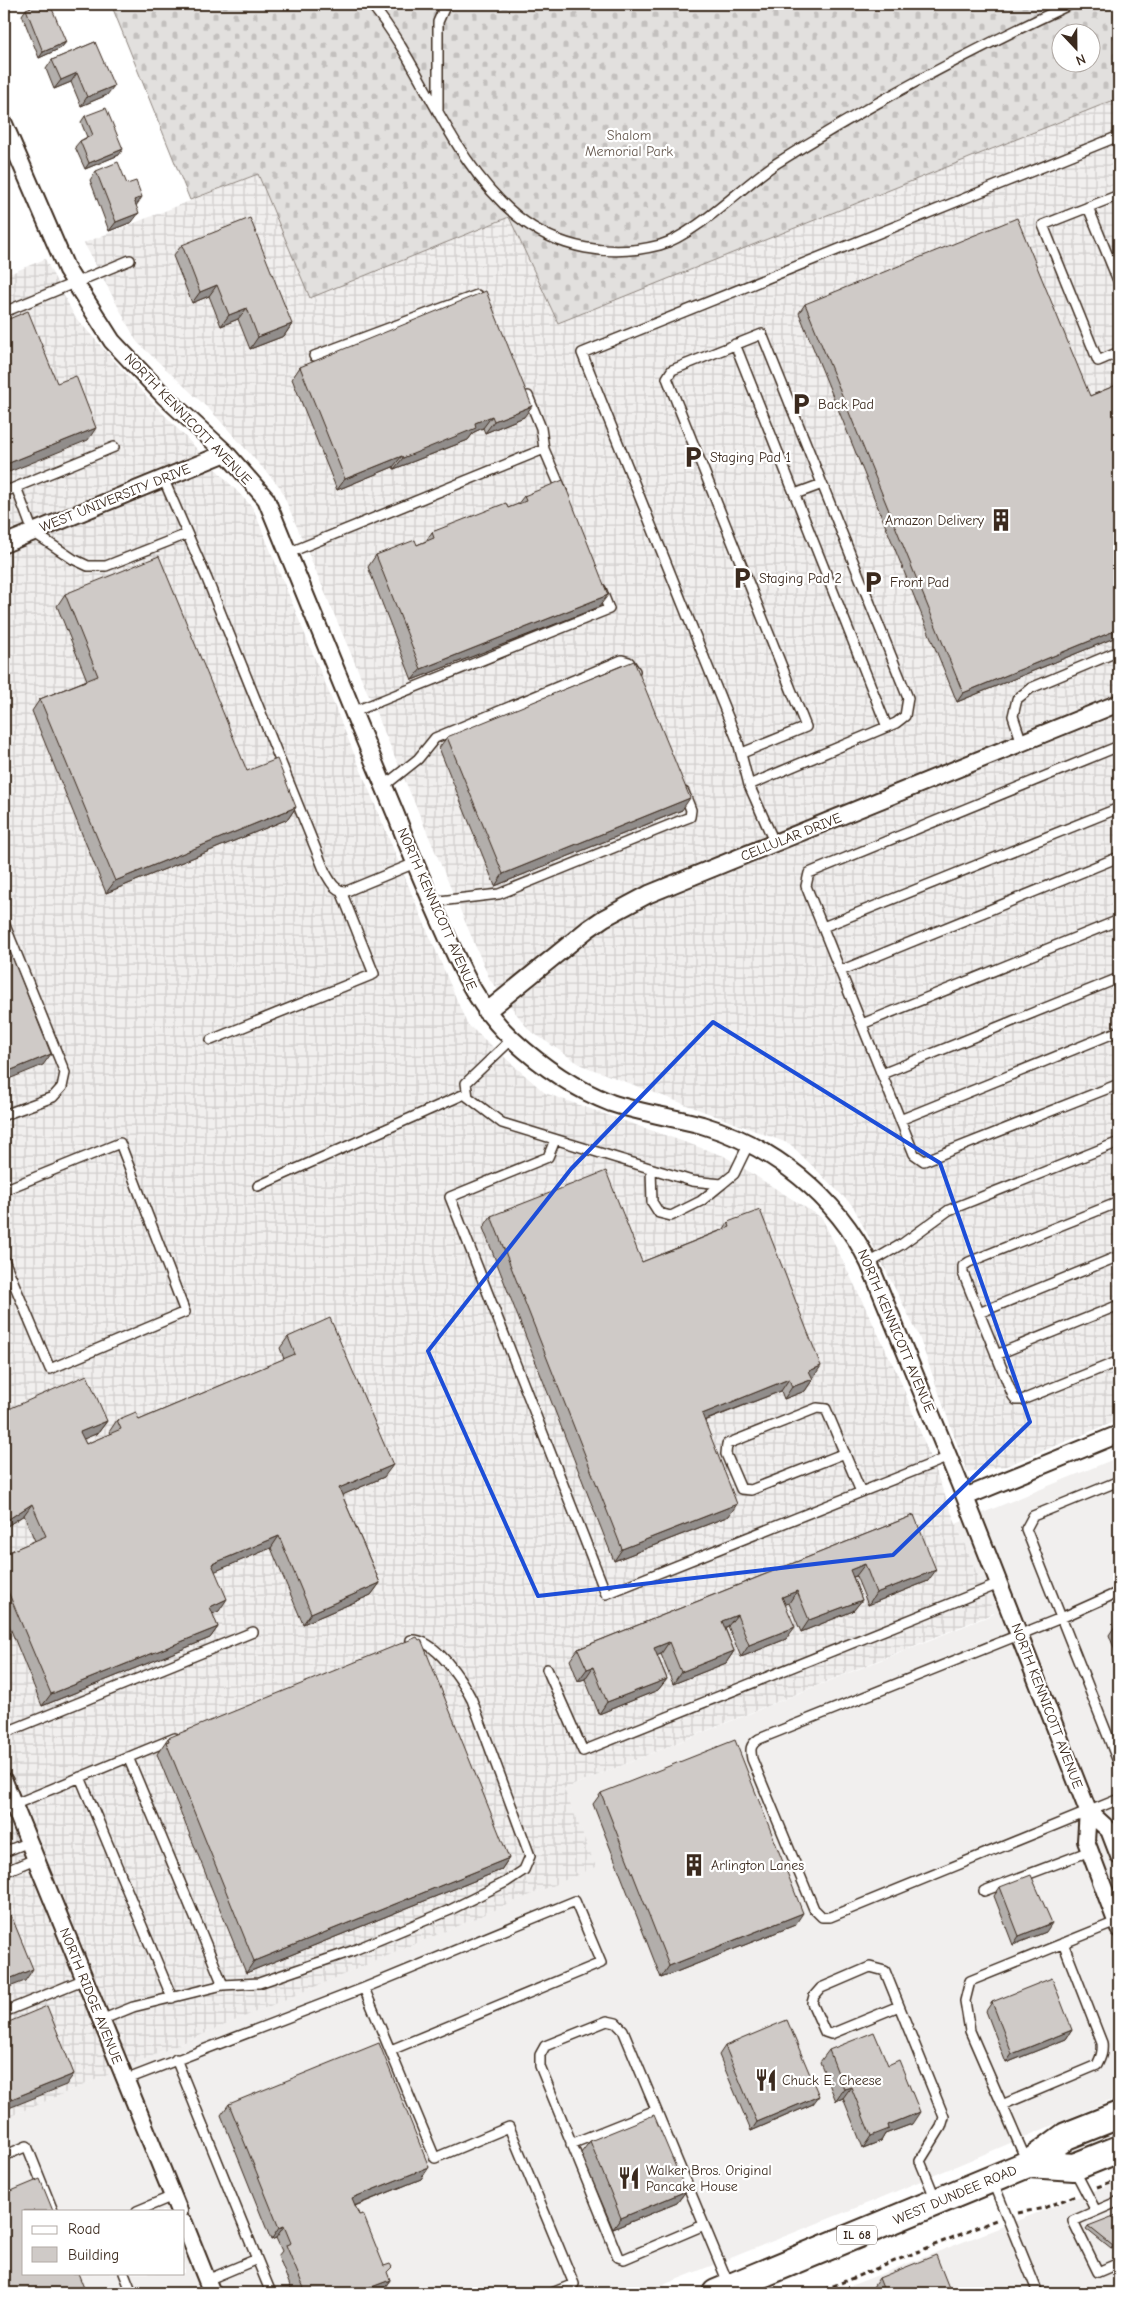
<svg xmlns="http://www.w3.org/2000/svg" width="1123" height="2297" viewBox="0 0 1123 2297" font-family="'Comic Neue',sans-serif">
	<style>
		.built { fill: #f1efee; fill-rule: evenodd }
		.industrial { fill: url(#industrial-grid) }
		.cemetery { fill: url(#cemetery-stones); stroke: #8e857e; fill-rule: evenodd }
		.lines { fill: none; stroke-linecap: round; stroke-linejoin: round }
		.service-casing { stroke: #3b2a1e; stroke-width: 12 }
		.minor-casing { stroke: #3b2a1e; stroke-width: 20 }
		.primary-casing { stroke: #3b2a1e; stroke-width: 30 }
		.path { stroke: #3b2a1e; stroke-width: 3; stroke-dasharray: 5 4; stroke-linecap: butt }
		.service { stroke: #fff; stroke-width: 9 }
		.minor { stroke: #fff; stroke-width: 16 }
		.primary { stroke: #fff; stroke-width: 26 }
		.wall { fill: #b2aeab; stroke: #3b2a1e }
		.shaded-wall { fill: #918d8b; stroke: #3b2a1e }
		.building { fill: #cfcac7; stroke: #3b2a1e }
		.marked { fill: none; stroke: #1d4ed8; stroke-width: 4; stroke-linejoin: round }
		.labels { text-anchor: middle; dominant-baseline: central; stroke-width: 4.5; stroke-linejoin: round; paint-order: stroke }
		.shield { fill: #fff; stroke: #766a62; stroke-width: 1 }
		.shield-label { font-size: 12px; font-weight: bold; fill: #3b2a1e }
		.park-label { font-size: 14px; fill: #65584e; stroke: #fff }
		.poi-label { font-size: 14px; fill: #3b2a1e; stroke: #fff; text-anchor: start }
		.street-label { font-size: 14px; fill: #3b2a1e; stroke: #fff }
	</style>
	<defs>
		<pattern id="industrial-grid" width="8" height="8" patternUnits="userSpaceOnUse" patternTransform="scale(1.25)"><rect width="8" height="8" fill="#f1efee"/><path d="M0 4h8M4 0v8" fill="none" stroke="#d0cdcc"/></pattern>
		<pattern id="cemetery-stones" width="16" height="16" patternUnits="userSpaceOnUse" patternTransform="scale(1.25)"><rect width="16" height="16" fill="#e2e0de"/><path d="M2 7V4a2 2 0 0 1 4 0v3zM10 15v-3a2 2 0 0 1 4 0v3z" fill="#c3c0be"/></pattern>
	</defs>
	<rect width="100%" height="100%" fill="#fff"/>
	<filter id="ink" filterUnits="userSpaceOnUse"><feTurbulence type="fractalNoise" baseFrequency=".02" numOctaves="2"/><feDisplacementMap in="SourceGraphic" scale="10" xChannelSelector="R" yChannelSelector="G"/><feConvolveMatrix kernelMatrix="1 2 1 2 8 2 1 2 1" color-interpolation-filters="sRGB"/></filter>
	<g filter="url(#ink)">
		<path class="built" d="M1119 1457V2097L878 2199 643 2293H4V2119L595 1867 564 1789 994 1614 956 1524ZM24 2211H184V2273H24Z
			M1119 2181V2293H832L991 2231Z"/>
		<path class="industrial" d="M1119 98V1420L1006 1466 967 1472 918 1334 853 1206 790 1144 581 1065 529 1030 490 980 280 487 213 413 137 342 84 243 258 174 310 297 510 217 558 323Z
			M45 259 75 317 136 385 253 508 411 892 467 1024 545 1093 724 1156 822 1218 899 1377 956 1524 994 1613 564 1789 596 1867 4 2119V276Z"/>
		<path class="cemetery" d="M111 4H1119V98L558 323 509 217 310 298 258 174 190 200ZM1060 32H1090V62H1060Z"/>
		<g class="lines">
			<defs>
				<path id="service" d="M371 4C425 69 449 160 517 216 558 249 610 258 660 245 696 235 744 184 777 163 872 103 970 51 1071 4
					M438 112V22L446 4
					M1119 195 1043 225 1098 361 1119 352
					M1088 207 1119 283
					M4 312 130 260
					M735 344 887 727
					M314 356 477 295
					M528 396 541 428 544 449 562 491
					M163 478 207 579 325 872C331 882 335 892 347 891L415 863
					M16 487 33 532 73 559 88 566H106L187 534
					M4 492 114 447
					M795 494 822 484
					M288 553 544 449
					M353 712 609 609 601 589
					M1022 743 1013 716 1017 699 1031 688 1119 651
					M1119 746 809 873 806 886 914 1154 924 1161 1119 1084
					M742 753 806 727 667 378 672 370 762 334 908 698 905 716 896 723 749 785
					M384 786 418 759 435 738 622 660 629 662 635 671
					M775 844 749 785 738 742 582 353 1119 136
					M431 902 499 894 682 820 690 817 691 810 684 792
					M4 923 65 1073 62 1087 53 1097 4 1115
					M823 927 1119 808
					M840 971 1119 857
					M862 1024 1119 920
					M512 1039 466 1083 468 1097 502 1123 692 1181 722 1184 734 1174 749 1143
					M211 1040 374 974 341 891
					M882 1074 1119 978
					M900 1120 1119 1031
					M555 1140 548 1157 450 1197 606 1594 949 1457
					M651 1169 652 1202 659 1213 671 1216 701 1201 722 1184
					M258 1186 467 1093
					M4 1190 120 1143 185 1312 50 1369 4 1260
					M1119 1202 969 1262 963 1266V1273L1013 1396 1016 1400H1022L1119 1361
					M869 1263 902 1244 949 1210 1119 1142
					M979 1313 1119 1256
					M996 1355 1119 1305
					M845 1453 751 1490 741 1489 726 1454 727 1444 817 1408 826 1409 861 1492
					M1119 1481 1033 1516 1026 1529 1119 1764
					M1119 1592 1061 1618 759 1739C750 1745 750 1749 752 1759L814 1909 822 1917H830L1119 1799
					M547 1669 583 1751 999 1584
					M4 1733 253 1632
					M128 1757 223 1985
					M80 1777 172 1998
					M13 1805 175 1738
					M4 1852 29 1842
					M4 1872 35 1859
					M984 1891 1090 1851
					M899 2006 831 2034 825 2032 812 2003 814 1996 821 1988 870 1967 885 1971 944 2117 941 2127 920 2161 936 2200
					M4 2012 85 1979
					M101 2020 133 2007 223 1985 259 1983 352 1951 450 1910 506 1882 524 1870 530 1856 472 1700C462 1680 435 1638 411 1640
					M391 2050 601 1963 575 1901 364 1988 435 2158 509 2127 574 2284 552 2293
					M176 2059 257 2259
					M125 2080 364 1988
					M1002 2105 1097 2065C1101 2057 1103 2052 1102 2043L1063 1943
					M571 2144 656 2110
					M4 2156 27 2146 53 2211
					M1027 2162 970 2031 965 2001 970 1981 1116 1922
					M1074 2169 1096 2211 1073 2221 1098 2272 1119 2263
					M992 2180 1038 2293
					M137 2211 173 2196
					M1096 2211 1119 2201
					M704 2225 624 2259 618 2257 540 2066V2055L545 2046 607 2021 616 2023 623 2030 729 2285
					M124 2273 132 2293
					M207 2280 257 2259 271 2293"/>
				<path id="minor" d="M4 124 67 270 112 341 164 396 226 453 266 499C309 605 352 710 396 815 411 854 427 892 444 930 463 972 477 1006 512 1039 540 1065 575 1089 611 1103 641 1113 672 1117 702 1125 773 1146 836 1196 869 1263L965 1497 1088 1811 1086 1841 1119 1929
					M4 544 226 453
					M486 1012 588 929 604 918 649 894 1119 703
					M965 1497 1119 1434
					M4 1781 179 2211
					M1088 1811 1109 1830 1119 1856
					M184 2223 212 2293"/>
				<path id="primary" d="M1028 2164 1074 2167 1119 2149
					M716 2293 1028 2164 1066 2136 1119 2115"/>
			</defs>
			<use href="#service" class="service-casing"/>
			<use href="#minor" class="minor-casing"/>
			<use href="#primary" class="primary-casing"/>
			<path class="path" d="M1097 2187 1119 2179
				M1018 2213 1044 2208 1074 2196
				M816 2293 996 2220"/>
			<use href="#service" class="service"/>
			<use href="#minor" class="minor"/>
			<use href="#primary" class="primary"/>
		</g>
		<path class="wall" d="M26 9 66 42 61 48 39 58 22 15Z
			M95 42 107 95 81 106 71 82 54 89 46 69 52 60Z
			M85 116 119 155 85 169 75 147 80 141 87 137 81 122Z
			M96 171 136 206 132 222 109 231 90 180Z
			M182 245 292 324 284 336 250 349 238 319 221 326 209 296 192 303 173 256Z
			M805 304 1090 396 1119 384V636L957 702 799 313Z
			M300 367 524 417 485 433 483 428 474 432 468 440 394 469 393 467 337 490 292 379Z
			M524 496 599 607 412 680 368 567 376 555 417 545 426 541 432 532 517 505Z
			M65 594 247 771 296 807 288 819 106 893 32 711 40 699 87 680 57 606Z
			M447 737 682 810 495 886 439 748Z
			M491 1216 642 1262 724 1229 728 1222 813 1379 805 1391 784 1399 781 1391 705 1421 729 1516 614 1561 483 1228Z
			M288 1337 384 1477 342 1495 380 1583 371 1595 303 1624 271 1548 215 1571 219 1611 212 1614 218 1627 210 1638 42 1706 4 1613V1554L35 1541 24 1515 4 1528V1411L107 1421 98 1433 83 1439 86 1444 110 1434 109 1432 117 1420H139L284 1359 280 1348Z
			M914 1515 928 1581 868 1605 856 1576 853 1577 862 1600 853 1611 801 1632 789 1603 785 1604 786 1639 741 1657 728 1626 725 1628 734 1651 726 1663 673 1684 661 1654 657 1655 667 1679 658 1690 599 1714 585 1679 578 1681 570 1660 578 1649Z
			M1119 1622V1661L1109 1635 1117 1623Z
			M168 1738 509 1858 501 1870 246 1973 157 1754Z
			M601 1793 795 1925 661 1978 593 1804Z
			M1000 1887 1046 1932 1013 1945 994 1896Z
			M992 2002 1072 2030 1066 2039 1006 2063 986 2011Z
			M725 2046 813 2104 751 2131 719 2055Z
			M829 2050 912 2124 885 2134 881 2141 863 2148 843 2098 836 2101 820 2062Z
			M229 2104 429 2167 421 2179 355 2206 390 2280 382 2291 377 2293H293L278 2256 282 2251 276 2238 271 2240 221 2115Z
			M590 2141 686 2191 677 2203 613 2229 581 2153Z
			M1088 2226 1119 2245 1111 2249 1086 2229Z
			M879 2278 951 2293H875L873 2287Z"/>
		<path class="shaded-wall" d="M66 42 61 48 39 58 43 52Z
			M77 73 71 82 54 89 61 80Z
			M114 86 107 95 81 106 87 97Z
			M123 149 119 155 85 169 89 163Z
			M142 197 136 206 134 200Z
			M139 213 132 222 109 231 116 222Z
			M217 285 209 296 192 303 200 292Z
			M247 308 238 319 221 326 229 315Z
			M292 324 284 336 250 349 258 337Z
			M532 406 524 417 485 433 494 421Z
			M492 416 483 428 474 432 468 440 394 469 403 458 475 423Z
			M96 428 88 440 4 474V465Z
			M402 456 393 467 337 490 345 479Z
			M608 595 599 607 412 680 421 669Z
			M1119 629V636L957 702 963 693Z
			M690 798 682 810 495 886 503 874Z
			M296 807 288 819 106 893 115 881Z
			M51 1054 43 1065 4 1081V1073Z
			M821 1366 813 1378 801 1382 809 1371Z
			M789 1379 781 1391 693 1425 702 1414Z
			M813 1379 805 1391 784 1399 792 1387Z
			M107 1421 98 1433 72 1444 80 1432Z
			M393 1465 384 1477 331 1500 339 1488Z
			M32 1504 24 1515 4 1528V1522Z
			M737 1504 729 1516 614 1561 622 1549Z
			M279 1536 271 1548 204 1576 212 1564Z
			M865 1564 856 1576 842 1581 850 1570Z
			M936 1570 928 1581 868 1605 876 1593Z
			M380 1583 371 1595 303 1624 311 1613Z
			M797 1591 789 1603 774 1609 782 1597Z
			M227 1599 219 1611 201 1619 210 1607Z
			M862 1600 853 1611 801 1632 809 1620Z
			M737 1615 728 1626 714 1632 722 1621Z
			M218 1627 210 1638 42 1706 51 1694Z
			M795 1627 786 1639 741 1657 749 1645Z
			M669 1642 661 1654 646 1660 654 1648Z
			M734 1651 726 1663 673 1684 681 1672Z
			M593 1667 585 1679 578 1681 587 1669Z
			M667 1679 658 1690 599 1714 607 1702Z
			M509 1858 501 1870 246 1973 254 1961Z
			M803 1913 795 1925 661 1978 669 1966Z
			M1052 1923 1046 1932 1013 1945 1019 1936Z
			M33 1969 25 1981 4 1989V1981Z
			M1072 2030 1066 2039 1006 2063 1012 2054Z
			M74 2074 66 2085 4 2110V2102Z
			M851 2087 843 2098 836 2101 844 2089Z
			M819 2096 813 2104 751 2131 757 2122Z
			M920 2112 912 2124 885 2134 881 2141 863 2148 871 2136 888 2125Z
			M429 2167 421 2179 344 2210 352 2198Z
			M686 2191 677 2203 613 2229 621 2218Z
			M284 2226 276 2238 271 2240 279 2228Z
			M1119 2243V2245L1111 2249 1113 2246Z
			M390 2280 382 2291 377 2293H356Z"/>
		<path class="building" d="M40 4H50L66 42 43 52 26 9Z
			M95 42 114 86 87 97 77 73 61 80 52 60Z
			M106 108 123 149 89 163 80 141 93 135 85 116Z
			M118 162 127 184 136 181 142 197 134 200 139 213 116 222 96 171Z
			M250 218 292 324 258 337 247 308 229 315 217 285 200 292 182 245Z
			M1017 218 1090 396 1119 384V629L963 693 805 304Z
			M486 291 532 406 494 421 492 416 475 423 476 428 403 458 402 456 345 479 300 367Z
			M28 311 57 383 76 376 96 428 4 465V321Z
			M563 480 608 595 421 669 376 555 415 540 417 545 434 538 432 532 506 503 508 508 526 501 524 496Z
			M159 556 247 771 277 759 296 807 115 881 40 699 98 676 65 594Z
			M634 661 690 798 503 874 447 737Z
			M4 937 51 1054 4 1073Z
			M606 1171 642 1262 730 1227 728 1222 760 1210 821 1366 809 1371 813 1379 792 1387 789 1379 702 1414 737 1504 622 1549 491 1216Z
			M330 1318 393 1465 339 1488 380 1583 311 1613 279 1536 212 1564 227 1599 210 1607 218 1627 51 1694 4 1582V1554L46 1536 32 1504 4 1522V1411L87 1375 107 1421 80 1432 86 1444 121 1429 117 1420 136 1412 139 1420 295 1354 288 1337Z
			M914 1515 936 1570 876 1593 865 1564 850 1570 862 1600 809 1620 797 1591 782 1597 795 1627 749 1645 737 1615 722 1621 734 1651 681 1672 669 1642 654 1648 667 1679 607 1702 593 1667 587 1669 578 1649Z
			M417 1637 419 1640 421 1639 509 1858 254 1961 166 1742 169 1741 168 1738Z
			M735 1740 803 1913 669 1966 601 1793Z
			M1031 1875 1052 1923 1019 1936 1000 1887Z
			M4 1898 33 1969 4 1981Z
			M1052 1978 1072 2030 1012 2054 992 2002Z
			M47 2006 74 2074 4 2102V2024Z
			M787 2020 819 2096 757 2122 725 2046Z
			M874 2032 888 2065 899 2060 920 2112 888 2125 889 2129 871 2136 851 2087 844 2089 829 2050Z
			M379 2043 429 2167 352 2198 359 2215 363 2214 384 2266 390 2264 392 2267 387 2272 390 2280 356 2293H306L286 2245 291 2243 284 2226 279 2228 229 2104Z
			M654 2115 686 2191 621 2218 590 2141Z
			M40 2179 53 2211H24V2273H78L86 2293H4V2194Z
			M1119 2214V2243L1113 2246 1088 2226Z
			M936 2255 951 2293H885L879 2278Z"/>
	</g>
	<path class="marked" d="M713 1022 940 1163 1030 1422 893 1555 538 1596 428 1351 571 1169Z"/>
	<defs>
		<symbol id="parking-bare" viewBox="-9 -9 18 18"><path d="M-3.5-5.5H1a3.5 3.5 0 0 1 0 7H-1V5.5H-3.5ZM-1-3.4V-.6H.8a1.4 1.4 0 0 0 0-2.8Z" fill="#3b2a1e" stroke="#fff" stroke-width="2.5" paint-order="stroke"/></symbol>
		<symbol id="building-bare" viewBox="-9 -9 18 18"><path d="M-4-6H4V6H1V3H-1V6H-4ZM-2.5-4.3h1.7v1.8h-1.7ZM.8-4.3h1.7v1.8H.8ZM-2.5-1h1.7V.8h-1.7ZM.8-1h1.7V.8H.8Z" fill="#3b2a1e" stroke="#fff" stroke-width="2.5" paint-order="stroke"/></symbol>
		<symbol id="restaurant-bare" viewBox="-9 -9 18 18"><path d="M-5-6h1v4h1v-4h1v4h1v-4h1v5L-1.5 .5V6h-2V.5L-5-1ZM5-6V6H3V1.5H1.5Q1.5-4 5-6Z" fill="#3b2a1e" stroke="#fff" stroke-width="2.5" paint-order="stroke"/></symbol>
	</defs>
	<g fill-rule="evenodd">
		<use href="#parking-bare" x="785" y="388" width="32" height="32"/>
		<use href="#parking-bare" x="677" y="441" width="32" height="32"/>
		<use href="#building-bare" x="985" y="504" width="32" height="32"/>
		<use href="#parking-bare" x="726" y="562" width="32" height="32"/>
		<use href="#parking-bare" x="857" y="566" width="32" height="32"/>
		<use href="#building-bare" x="678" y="1849" width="32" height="32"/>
		<use href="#restaurant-bare" x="750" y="2064" width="32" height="32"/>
		<use href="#restaurant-bare" x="613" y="2162" width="32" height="32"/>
	</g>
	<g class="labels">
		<rect class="shield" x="837" y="2225.5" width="40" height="19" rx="4"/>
		<g class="shield-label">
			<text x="857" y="2235">IL 68</text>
		</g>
		<g class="park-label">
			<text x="629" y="135">Shalom<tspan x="629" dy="16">Memorial Park</tspan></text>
		</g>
		<g class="poi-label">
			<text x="818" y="404">Back Pad</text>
			<text x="710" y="457">Staging Pad 1</text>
			<text x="984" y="520" text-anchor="end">Amazon Delivery</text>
			<text x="759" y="578">Staging Pad 2</text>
			<text x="890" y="582">Front Pad</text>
			<text x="711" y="1865">Arlington Lanes</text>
			<text x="782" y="2080">Chuck E. Cheese</text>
			<text x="646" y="2170">Walker Bros. Original<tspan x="646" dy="16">Pancake House</tspan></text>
		</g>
		<g class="street-label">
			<text transform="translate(188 419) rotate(46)">NORTH KENNICOTT AVENUE</text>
			<text transform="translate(115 498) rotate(-22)">WEST UNIVERSITY DRIVE</text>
			<text transform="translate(791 837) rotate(-22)">CELLULAR DRIVE</text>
			<text transform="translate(437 909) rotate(66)">NORTH KENNICOTT AVENUE</text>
			<text transform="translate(896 1331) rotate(67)">NORTH KENNICOTT AVENUE</text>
			<text transform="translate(1047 1706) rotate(69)">NORTH KENNICOTT AVENUE</text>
			<text transform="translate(91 1996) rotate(68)">NORTH RIDGE AVENUE</text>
			<text transform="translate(955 2195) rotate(-23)">WEST DUNDEE ROAD</text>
		</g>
	</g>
	<rect width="1123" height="2297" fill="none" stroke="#fff" stroke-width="20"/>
	<rect x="10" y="10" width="1103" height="2277" fill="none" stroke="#3b2a1e" stroke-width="2" filter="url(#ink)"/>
	<rect x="22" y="2210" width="162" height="65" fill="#ffffff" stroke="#b1aaa5"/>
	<rect x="32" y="2226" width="25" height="8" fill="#ffffff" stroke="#b1aaa5"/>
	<text x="68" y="2234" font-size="15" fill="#3b2a1e">Road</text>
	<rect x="32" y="2247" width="25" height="15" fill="#cfcac7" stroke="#b1aaa5"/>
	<text x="68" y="2260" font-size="15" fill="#3b2a1e">Building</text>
	<g transform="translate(1076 48) rotate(158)"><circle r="24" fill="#ffffff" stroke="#b1aaa5"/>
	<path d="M0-4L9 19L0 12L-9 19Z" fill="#3b2a1e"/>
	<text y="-8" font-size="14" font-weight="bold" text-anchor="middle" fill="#3b2a1e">N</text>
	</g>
</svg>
